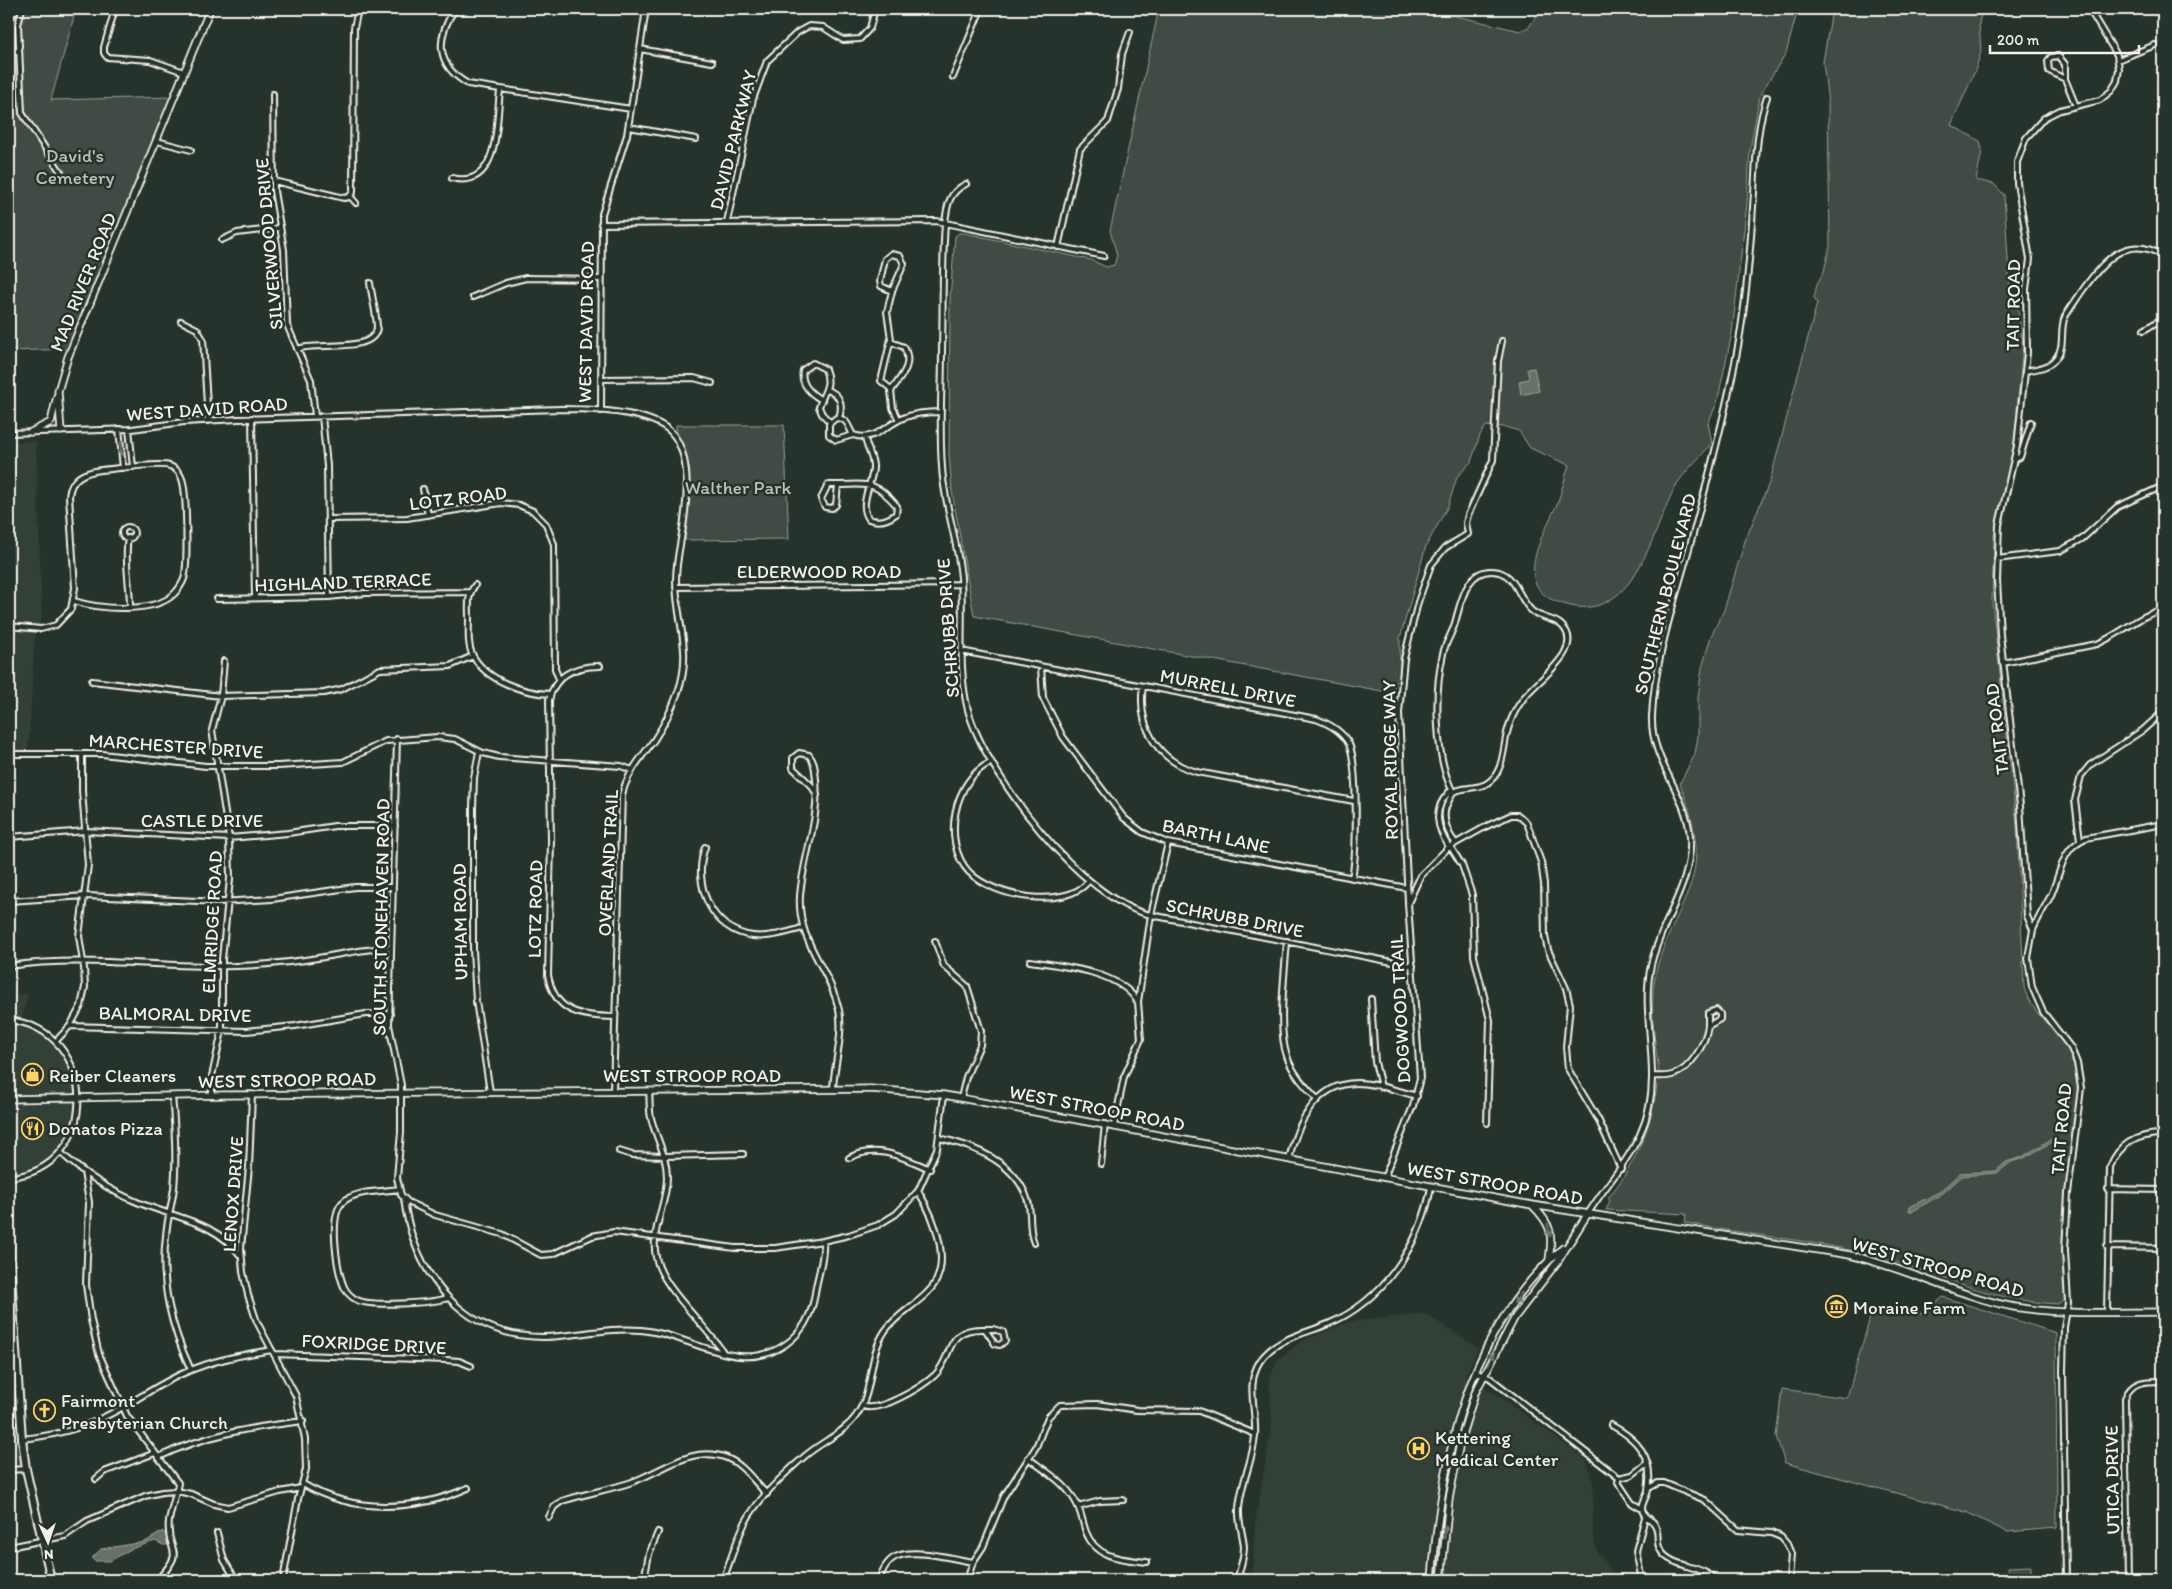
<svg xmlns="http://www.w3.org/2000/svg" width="2172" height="1589" viewBox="0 0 2172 1589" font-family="Itim,sans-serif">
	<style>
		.built { fill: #333f39 }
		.green { fill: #414b45; stroke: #9a9e96 }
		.water { fill: #676f68; stroke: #9fa39b }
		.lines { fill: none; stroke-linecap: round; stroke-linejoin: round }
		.street-casing { stroke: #f4f1e8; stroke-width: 8 }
		.secondary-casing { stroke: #f4f1e8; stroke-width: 9 }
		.primary-casing { stroke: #f4f1e8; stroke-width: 10 }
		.street { stroke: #26332d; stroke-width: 4 }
		.secondary { stroke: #26332d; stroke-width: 5.5 }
		.primary { stroke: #26332d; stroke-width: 6 }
		.oneway { fill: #6e766e }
		.labels { text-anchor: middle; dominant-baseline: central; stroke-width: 5; stroke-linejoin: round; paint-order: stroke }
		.street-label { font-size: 19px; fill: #f4f1e8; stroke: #26332d }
		.park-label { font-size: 19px; fill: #bebfb7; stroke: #26332d }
		.poi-label { font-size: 19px; fill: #f4f1e8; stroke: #26332d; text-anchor: start }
	</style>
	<rect width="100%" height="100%" fill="#26332d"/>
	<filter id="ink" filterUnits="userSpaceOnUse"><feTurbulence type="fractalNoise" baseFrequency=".02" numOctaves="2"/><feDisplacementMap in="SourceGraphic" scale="10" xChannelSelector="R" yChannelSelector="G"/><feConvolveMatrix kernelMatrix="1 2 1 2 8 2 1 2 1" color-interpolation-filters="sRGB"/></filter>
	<g filter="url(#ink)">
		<path class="built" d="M36 441 42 618 35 636 28 753 9 754V442Z
			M28 994 21 1022 56 1041 75 1073 78 1115 66 1144 44 1166 9 1177V995Z
			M1425 1314 1479 1348 1465 1376 1505 1400 1586 1460 1591 1472 1593 1484V1535L1597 1552 1618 1580H1252L1255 1524 1272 1423 1269 1378 1278 1360 1302 1341 1352 1321Z
			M9 1364H16L26 1469 9 1470Z"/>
		<path class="green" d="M9 9H76L51 100 174 97 71 349 9 351Z
			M1159 9H1426L1520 31 1529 27 1541 9H1798L1786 53 1761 93 1758 105 1750 150 1747 203 1732 333 1717 403 1708 423 1712 443C1700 458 1683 472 1674 489 1650 537 1632 633 1555 601 1511 583 1546 530 1558 502 1562 490 1565 477 1569 465L1530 448 1519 431 1505 427 1486 426 1480 435 1471 462 1457 477 1448 506 1426 546 1400 638V675L1399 681 1395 682 1393 693 974 616 952 491 949 455 950 299 955 236 959 233H964L1091 260 1106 267 1114 265 1117 255 1110 231Z
			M1827 9H1988L1980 18 1979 23 1981 52 1975 71 1951 125 1980 141 1982 151 1976 180 1994 184 2004 195 2010 291 2018 310 2023 344 2014 444 1994 536 1992 602 2017 826 2024 987C2031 1015 2057 1028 2071 1053 2078 1067 2078 1084 2079 1099L2064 1214 2065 1300 2059 1304C1989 1301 1943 1275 1879 1257 1817 1240 1753 1236 1691 1224L1685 1222 1686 1214 1606 1210 1610 1200 1608 1198C1637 1163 1655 1119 1658 1074 1659 1064 1656 1053 1655 1043 1653 1023 1651 1003 1654 983 1659 944 1683 913 1693 876 1701 844 1691 813 1680 783L1695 754 1698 736V697L1702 668 1711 636 1724 610 1745 541 1770 481 1817 303 1814 298 1817 284 1824 271 1830 246 1828 102 1823 62 1831 16Z
			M676 425H784L789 539 685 540C688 514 691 488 687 462 685 449 676 439 676 425Z
			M1943 1297 2056 1333 2057 1528 2007 1532 1966 1512 1785 1463 1776 1437 1782 1389 1847 1398 1873 1307 1899 1313H1925Z
			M2031 1566V1580H2009L2008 1567Z"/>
		<path class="water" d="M1534 368 1539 391 1521 395 1519 381 1529 379 1527 369Z
			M2053 1138 2054 1141 2024 1158 2011 1162 1997 1173 1962 1176 1942 1194 1913 1211H1909L1910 1207 1939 1192 1960 1173 1996 1171 2006 1162 2022 1157Z
			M163 1531 169 1541 167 1545H163L155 1541 131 1549 110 1561H94L92 1558 101 1549 145 1542Z"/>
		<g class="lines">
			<defs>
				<path id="street" d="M22 9 18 25 22 113 62 174
					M115 9 104 47V53L107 57 150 60 184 72
					M455 9C436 37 435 65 468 84L631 109
					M640 49 712 62
					M9 51H19
					M2118 60 2155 45
					M953 77 981 9
					M2065 79 2049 71 2048 61 2051 57 2058 56 2065 64V79L2076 106
					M273 94 274 191 284 250 287 325 311 380 315 416
					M629 127 696 139
					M157 141 191 150
					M452 178C500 190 496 122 500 91
					M274 181 344 198 349 197 353 192 354 28 358 9
					M966 184C949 192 947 205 945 223 942 265 943 308 942 351 942 389 939 429 942 467 944 505 958 541 961 578 964 622 957 667 968 710 986 775 1083 901 1151 915L1413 966
					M350 196 356 203
					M727 222 753 99 767 61 798 32 809 26 823 27 843 40 860 39 870 28 875 9
					M601 224 936 221 1104 256
					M222 240 237 233 280 228
					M1058 247 1080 149 1108 121 1118 89 1122 54 1130 32
					M891 254 900 256 904 264 892 291 881 286 880 281 885 259Z
					M473 297 506 283 526 278 601 279
					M181 321 197 329 203 339 208 421
					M2144 330 2163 318
					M891 342 904 347C914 366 900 377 891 391L893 408 899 420
					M297 349C315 341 377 355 377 326 376 312 372 297 370 283
					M2025 371C2036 369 2049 368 2056 358 2066 346 2059 330 2065 317 2070 308 2077 299 2082 291 2102 263 2126 232 2163 256
					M601 379 694 378 712 383
					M827 390C841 394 843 406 839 418
					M892 390 881 381 891 339 887 312 892 291
					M822 400C811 394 800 384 803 370L813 363 825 369C832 386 823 392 819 407L822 414 830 422
					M601 411 602 214 627 135 646 9
					M322 416 327 466 329 597
					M252 418 255 598
					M119 429 123 468
					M129 429 133 467
					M9 433 132 429 184 422 238 419 561 409C590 409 650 411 671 432 689 451 688 489 685 512 683 535 676 557 676 580 676 621 693 651 678 692 672 709 664 725 654 740 641 758 627 773 622 795L613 1091
					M853 435 836 440 829 435V424L836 418C848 418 848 427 853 435 874 442 885 426 903 418 915 413 928 412 941 412
					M2014 459 2020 457 2031 422
					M838 485 836 505 832 508 825 507 821 499 828 485H831C865 486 872 477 897 506L896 514C888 520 879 523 869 519 858 505 872 484 873 468 874 458 866 448 865 437
					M423 489 428 515
					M328 519 407 518 501 503 519 505 533 511 546 524 554 544 555 669 559 679
					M122 533a6 6 0 1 1 12 0a6 6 0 1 1-12 0Z
					M128 538C124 560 130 584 130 606
					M1997 559 2060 551 2082 539 2117 507 2163 486
					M475 585C467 595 469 606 469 618 469 630 467 645 473 656 487 681 524 693 550 694
					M676 587 961 584
					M217 599 329 597 365 593 470 592
					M9 626 41 629 56 625 71 609 75 588 69 496C71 477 85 472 101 470 115 469 159 462 170 466 175 468 180 473 182 479 187 492 188 566 184 579 182 584 178 590 174 594 154 614 98 609 74 601
					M961 651 1316 719C1330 724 1342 731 1349 744 1358 764 1357 854 1352 878
					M2003 663 2097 644C2121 634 2138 616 2163 609
					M600 666C576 666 555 674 549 700L551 841 548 975C555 1014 581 1016 615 1017
					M1041 667 1043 698 1063 737 1124 818 1142 832 1168 843 1407 888
					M92 681 221 696 324 693 342 689 380 669 450 666 473 656
					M1143 686C1137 726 1157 761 1197 772L1354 801
					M397 739 389 1025 401 1085V1132L397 1178 401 1195 408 1202 435 1215 502 1234 541 1255 553 1254 592 1236 614 1232 735 1248H775L823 1241 849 1235 878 1225 896 1214 918 1191 937 1149 944 1095
					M479 752 474 778 473 808V950L476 1001 490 1092
					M9 754H102L206 766H278L343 762 386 741 438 737 455 739 483 753 499 757 621 766 632 770
					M990 763C954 779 941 842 969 872 993 897 1064 910 1088 882
					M1453 792C1451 797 1448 801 1446 807 1442 818 1448 834 1455 842
					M817 795 811 785 793 768V758L799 753 809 755C815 762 815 771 816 780 820 821 803 856 800 896 797 943 830 968 839 1010 844 1035 834 1064 833 1089
					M9 837 86 831 229 838 288 833 335 826H395
					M2080 840 2075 800 2081 776 2090 765 2143 730 2163 712
					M1450 846 1462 865 1472 895 1474 956 1490 1020 1487 1123
					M705 847C692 884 711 931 753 936 769 938 787 932 803 928
					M1449 847C1437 828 1432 810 1449 792H1453C1463 787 1476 789 1486 784 1506 772 1502 745 1509 726 1512 716 1517 707 1523 699 1535 681 1589 648 1560 624 1552 618 1540 618 1532 611 1519 600 1517 577 1499 572 1467 564 1461 602 1455 623 1452 634 1445 643 1443 654 1434 692 1435 758 1453 792
					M9 901 86 896 220 902 272 899 355 887H393
					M1408 902 1399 713 1404 659 1418 602 1431 565 1445 548 1468 534 1466 523 1468 515 1493 460 1498 361 1502 341
					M2033 930C2038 918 2045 907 2051 895 2061 873 2061 848 2086 838L2163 824
					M935 941 944 966 967 986 981 1031 980 1045 966 1077 961 1098
					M1287 941C1285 972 1277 1029 1287 1056 1292 1073 1306 1087 1318 1100
					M1030 961C1062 966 1119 971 1137 1001
					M9 966C85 955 160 968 237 966 266 965 295 962 324 957 347 953 368 948 391 948
					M1371 999 1375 1062 1381 1087
					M1716 1010 1720 1014V1019L1708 1026V1013Z
					M9 1020C101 1030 102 1170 9 1177
					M70 1026 81 1006 85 987 84 968 79 936 88 865 82 791V754
					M56 1041 70 1026 246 1031 295 1026 366 1014H390
					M1652 1076C1659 1076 1666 1077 1672 1075 1691 1070 1705 1044 1708 1026
					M649 1091C650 1100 649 1109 651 1118 656 1138 667 1155 667 1177 667 1208 646 1235 659 1267 669 1293 706 1326 723 1352
					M212 1095V1076L222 1031V959L230 879 229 838 212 730 221 696 224 661
					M252 1095 249 1167 241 1248 243 1272 248 1295 257 1322 296 1396 305 1439 306 1469 298 1499 283 1580
					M172 1096C175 1127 177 1157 174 1188 172 1204 167 1220 166 1236 160 1284 171 1327 191 1370
					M1114 1126 1124 1077 1141 1039 1138 1002 1151 915 1168 843
					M939 1138C974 1146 1017 1163 1028 1201 1032 1215 1028 1229 1034 1243
					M619 1151 632 1155 665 1156 743 1154
					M60 1152C83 1173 108 1190 137 1202 175 1218 215 1221 241 1256
					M849 1158C876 1143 904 1158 930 1169
					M1289 1160C1296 1126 1315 1083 1357 1083 1377 1083 1397 1091 1417 1096
					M1101 1164 1105 1124
					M84 1172 89 1202 86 1285 91 1320 99 1354 127 1416 178 1483C176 1496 171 1508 169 1521 165 1554 189 1547 157 1580
					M1384 1178 1413 1106 1420 1078 1408 903 1421 875 1449 847 1487 826 1511 815H1518L1527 823 1541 862 1544 884 1545 937 1548 950 1566 988 1570 1005 1566 1047 1568 1069 1598 1119 1621 1169
					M399 1189C382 1192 356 1190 343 1202 328 1215 337 1270 344 1287 347 1293 351 1297 357 1300 370 1307 433 1303 448 1298
					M2108 1189 2163 1190
					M404 1199C414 1274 462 1337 543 1337 577 1336 608 1327 641 1330 690 1334 740 1377 786 1344 803 1332 812 1314 815 1293 817 1277 825 1258 823 1241
					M1587 1215C1618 1166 1653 1139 1652 1075 1652 1037 1643 1002 1651 965 1661 920 1693 885 1690 837 1687 793 1650 761 1652 716 1654 664 1673 606 1687 556 1706 488 1724 421 1737 352 1746 304 1750 255 1753 207 1756 170 1755 132 1767 97
					M2107 1247 2163 1248
					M2107 1311 2110 1167C2119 1143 2138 1134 2163 1134
					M985 1329H993L1003 1332 1005 1341 1000 1345 995 1344Z
					M274 1354 446 1360 459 1361 471 1366
					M9 1364H16
					M1475 1372 1490 1378 1619 1478 1632 1475 1647 1463
					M863 1406C879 1413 922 1387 935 1375 954 1356 944 1327 985 1329
					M1611 1425C1638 1439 1654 1458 1648 1490 1647 1496 1642 1503 1642 1508 1642 1517 1652 1518 1655 1525 1660 1533 1655 1543 1661 1551 1672 1568 1701 1564 1715 1580
					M22 1439C49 1436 75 1431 100 1419 129 1406 154 1386 184 1373 213 1360 241 1355 272 1350
					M159 1457C203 1435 254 1427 303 1421
					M1028 1458C1044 1470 1064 1482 1074 1499 1081 1509 1082 1521 1086 1532 1096 1559 1123 1559 1147 1562
					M9 1470 26 1469
					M1619 1478 1618 1482 1632 1503 1642 1509
					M96 1479 104 1472 155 1453
					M303 1484C353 1514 416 1511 468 1488
					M1649 1488 1658 1483H1664L1705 1500 1738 1530 1771 1533 1781 1537 1787 1544 1791 1554 1789 1580
					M1078 1507 1100 1501 1123 1500
					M549 1517 554 1507 562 1501C584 1494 607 1490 629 1483 661 1473 691 1444 727 1458 744 1465 754 1482 767 1494
					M217 1533 224 1560 236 1580
					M9 1547 65 1536 87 1521 145 1496 162 1492 177 1491 191 1494 214 1504 228 1507 280 1492 301 1488
					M644 1580 649 1554 658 1532
					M723 1580C730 1562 736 1541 745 1523 758 1498 784 1474 805 1456 821 1442 844 1433 856 1416 875 1389 867 1358 885 1331 896 1315 913 1307 927 1293 955 1267 935 1218 918 1191
					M879 1580C882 1571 888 1559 898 1556 915 1548 954 1559 973 1562
					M967 1580 973 1562 983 1547 1004 1496 1036 1447 1048 1417 1060 1405 1097 1404 1137 1410 1199 1411 1255 1434
					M1237 1580C1240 1569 1244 1558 1244 1547 1243 1534 1238 1522 1239 1509 1240 1485 1253 1461 1255 1436 1257 1411 1245 1384 1260 1361 1276 1338 1304 1334 1328 1324 1383 1301 1421 1244 1431 1187
					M1642 1580 1636 1551 1645 1517
					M2066 1580 2063 1371 2064 1327 2068 1303 2065 1250 2068 1193 2081 1088 2077 1063 2071 1048 2043 1012 2032 987 2028 958 2033 930 2027 916 2020 806 2000 635 1997 580 1999 525 2017 446 2027 353 2026 289 2030 259 2017 183V162L2026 138 2044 118 2060 110 2100 100 2111 91 2117 81 2119 69 2117 55 2089 9
					M2128 1580 2125 1398C2132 1380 2147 1381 2163 1381"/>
				<path id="secondary" d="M61 431 58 391 68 357 210 9
					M31 432 51 422 57 396
					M9 1099 226 1095 871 1089 944 1095 1532 1205 1850 1255C1906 1268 1958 1296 2014 1307 2063 1315 2114 1312 2163 1312
					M1532 1205C1552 1225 1553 1233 1549 1260
					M1432 1580C1441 1460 1467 1330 1563 1248
					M1441 1580 1449 1499 1461 1438 1475 1393 1515 1317 1558 1261 1587 1215"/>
				<path id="primary" d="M9 1244 22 1439 26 1469 51 1580"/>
			</defs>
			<use href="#street" class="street-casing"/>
			<use href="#secondary" class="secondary-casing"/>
			<use href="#primary" class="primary-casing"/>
			<use href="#street" class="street"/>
			<use href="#secondary" class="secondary"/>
			<use href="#primary" class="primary"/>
		</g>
		<defs><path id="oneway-solid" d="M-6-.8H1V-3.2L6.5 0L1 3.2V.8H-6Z" transform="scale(1.25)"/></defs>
		<g class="oneway">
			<use href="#oneway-solid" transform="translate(121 449) rotate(85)"/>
			<use href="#oneway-solid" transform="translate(1549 1230) rotate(77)"/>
			<use href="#oneway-solid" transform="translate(1518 1298) rotate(125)"/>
			<use href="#oneway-solid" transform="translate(1491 1359) rotate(-62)"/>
			<use href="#oneway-solid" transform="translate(1445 1532) rotate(-84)"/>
		</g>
	</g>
	<defs>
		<symbol id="shop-ring" viewBox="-11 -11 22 22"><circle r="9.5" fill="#26332d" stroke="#ffd166" stroke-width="1.5"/><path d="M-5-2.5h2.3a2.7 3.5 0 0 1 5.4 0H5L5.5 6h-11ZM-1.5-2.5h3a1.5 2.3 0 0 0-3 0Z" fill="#ffd166"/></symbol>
		<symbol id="restaurant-ring" viewBox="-11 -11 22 22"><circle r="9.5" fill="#26332d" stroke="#ffd166" stroke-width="1.5"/><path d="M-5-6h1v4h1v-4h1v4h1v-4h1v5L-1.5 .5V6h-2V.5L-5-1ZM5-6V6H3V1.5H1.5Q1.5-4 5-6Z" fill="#ffd166"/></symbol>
		<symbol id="museum-ring" viewBox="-11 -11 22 22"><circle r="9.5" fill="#26332d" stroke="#ffd166" stroke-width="1.5"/><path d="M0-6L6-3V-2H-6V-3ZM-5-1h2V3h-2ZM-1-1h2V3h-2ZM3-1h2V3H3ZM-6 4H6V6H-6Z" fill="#ffd166"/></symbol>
		<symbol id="church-ring" viewBox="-11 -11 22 22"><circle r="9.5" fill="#26332d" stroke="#ffd166" stroke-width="1.5"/><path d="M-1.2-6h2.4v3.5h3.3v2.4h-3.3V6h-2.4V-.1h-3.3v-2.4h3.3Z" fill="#ffd166"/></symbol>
		<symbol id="hospital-ring" viewBox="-11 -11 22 22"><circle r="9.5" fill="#26332d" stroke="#ffd166" stroke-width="1.5"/><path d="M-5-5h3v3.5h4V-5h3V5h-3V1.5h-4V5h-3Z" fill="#ffd166"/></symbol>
	</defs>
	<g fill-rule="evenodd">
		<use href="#shop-ring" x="20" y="1062" width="25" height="25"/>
		<use href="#restaurant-ring" x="20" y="1116" width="25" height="25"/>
		<use href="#museum-ring" x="1824" y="1294" width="25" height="25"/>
		<use href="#church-ring" x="32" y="1398" width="25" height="25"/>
		<use href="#hospital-ring" x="1406" y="1436" width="25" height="25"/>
	</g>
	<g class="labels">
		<g class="street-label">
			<text transform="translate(733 140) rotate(-76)">DAVID PARKWAY</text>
			<text transform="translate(269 244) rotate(-95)">SILVERWOOD DRIVE</text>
			<text transform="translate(83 282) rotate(-68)">MAD RIVER ROAD</text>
			<text transform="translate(2013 305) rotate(-89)">TAIT ROAD</text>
			<text transform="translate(586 322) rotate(-89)">WEST DAVID ROAD</text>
			<text transform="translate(207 409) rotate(-4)">WEST DAVID ROAD</text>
			<text transform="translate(458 498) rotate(-7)">LOTZ ROAD</text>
			<text x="819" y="571">ELDERWOOD ROAD</text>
			<text transform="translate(343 582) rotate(-2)">HIGHLAND TERRACE</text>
			<text transform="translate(1665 594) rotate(-76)">SOUTHERN BOULEVARD</text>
			<text transform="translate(948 628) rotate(-94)">SCHRUBB DRIVE</text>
			<text transform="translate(1228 688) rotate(11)">MURRELL DRIVE</text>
			<text transform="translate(1997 729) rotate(-97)">TAIT ROAD</text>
			<text transform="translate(176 746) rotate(4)">MARCHESTER DRIVE</text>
			<text transform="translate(1390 760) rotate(-91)">ROYAL RIDGE WAY</text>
			<text x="202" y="820">CASTLE DRIVE</text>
			<text transform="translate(1216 836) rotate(12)">BARTH LANE</text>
			<text transform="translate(608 863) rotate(-87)">OVERLAND TRAIL</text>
			<text transform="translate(535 909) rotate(-89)">LOTZ ROAD</text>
			<text transform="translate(381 917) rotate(-89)">SOUTH STONEHAVEN ROAD</text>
			<text transform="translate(1235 918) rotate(11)">SCHRUBB DRIVE</text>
			<text transform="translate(212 922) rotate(-87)">ELMRIDGE ROAD</text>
			<text transform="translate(460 922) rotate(-91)">UPHAM ROAD</text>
			<text transform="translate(1400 1009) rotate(-93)">DOGWOOD TRAIL</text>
			<text transform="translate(175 1014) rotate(1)">BALMORAL DRIVE</text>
			<text x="692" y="1075">WEST STROOP ROAD</text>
			<text transform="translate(287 1080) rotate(-1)">WEST STROOP ROAD</text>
			<text transform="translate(1097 1108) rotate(11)">WEST STROOP ROAD</text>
			<text transform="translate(2061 1129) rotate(-85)">TAIT ROAD</text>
			<text transform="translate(1495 1183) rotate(10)">WEST STROOP ROAD</text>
			<text transform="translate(233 1194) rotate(-86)">LENOX DRIVE</text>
			<text transform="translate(1938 1267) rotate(16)">WEST STROOP ROAD</text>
			<text transform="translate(374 1344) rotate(3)">FOXRIDGE DRIVE</text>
			<text transform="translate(2112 1480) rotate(-91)">UTICA DRIVE</text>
		</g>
		<g class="park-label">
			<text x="75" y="155">David's<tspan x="75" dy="22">Cemetery</tspan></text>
			<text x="738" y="487">Walther Park</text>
		</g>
		<g class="poi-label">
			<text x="49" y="1075">Reiber Cleaners</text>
			<text x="48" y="1128">Donatos Pizza</text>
			<text x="1853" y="1307">Moraine Farm</text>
			<text x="61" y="1400">Fairmont<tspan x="61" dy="22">Presbyterian Church</tspan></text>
			<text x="1435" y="1437">Kettering<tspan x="1435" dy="22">Medical Center</tspan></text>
		</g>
	</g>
	<rect width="2172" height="1589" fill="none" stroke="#26332d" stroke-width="30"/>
	<rect x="15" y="15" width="2142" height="1559" fill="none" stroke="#f4f1e8" stroke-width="2" filter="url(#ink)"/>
	<g transform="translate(48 1542) rotate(177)" stroke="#26332d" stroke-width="4" paint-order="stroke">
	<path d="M0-4L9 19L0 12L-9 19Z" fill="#f4f1e8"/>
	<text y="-8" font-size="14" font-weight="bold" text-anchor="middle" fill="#f4f1e8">N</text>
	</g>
	<path d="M1990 45v8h149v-8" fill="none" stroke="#f4f1e8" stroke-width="2.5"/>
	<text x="1997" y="45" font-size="15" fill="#f4f1e8" stroke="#26332d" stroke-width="4" paint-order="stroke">200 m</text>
</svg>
